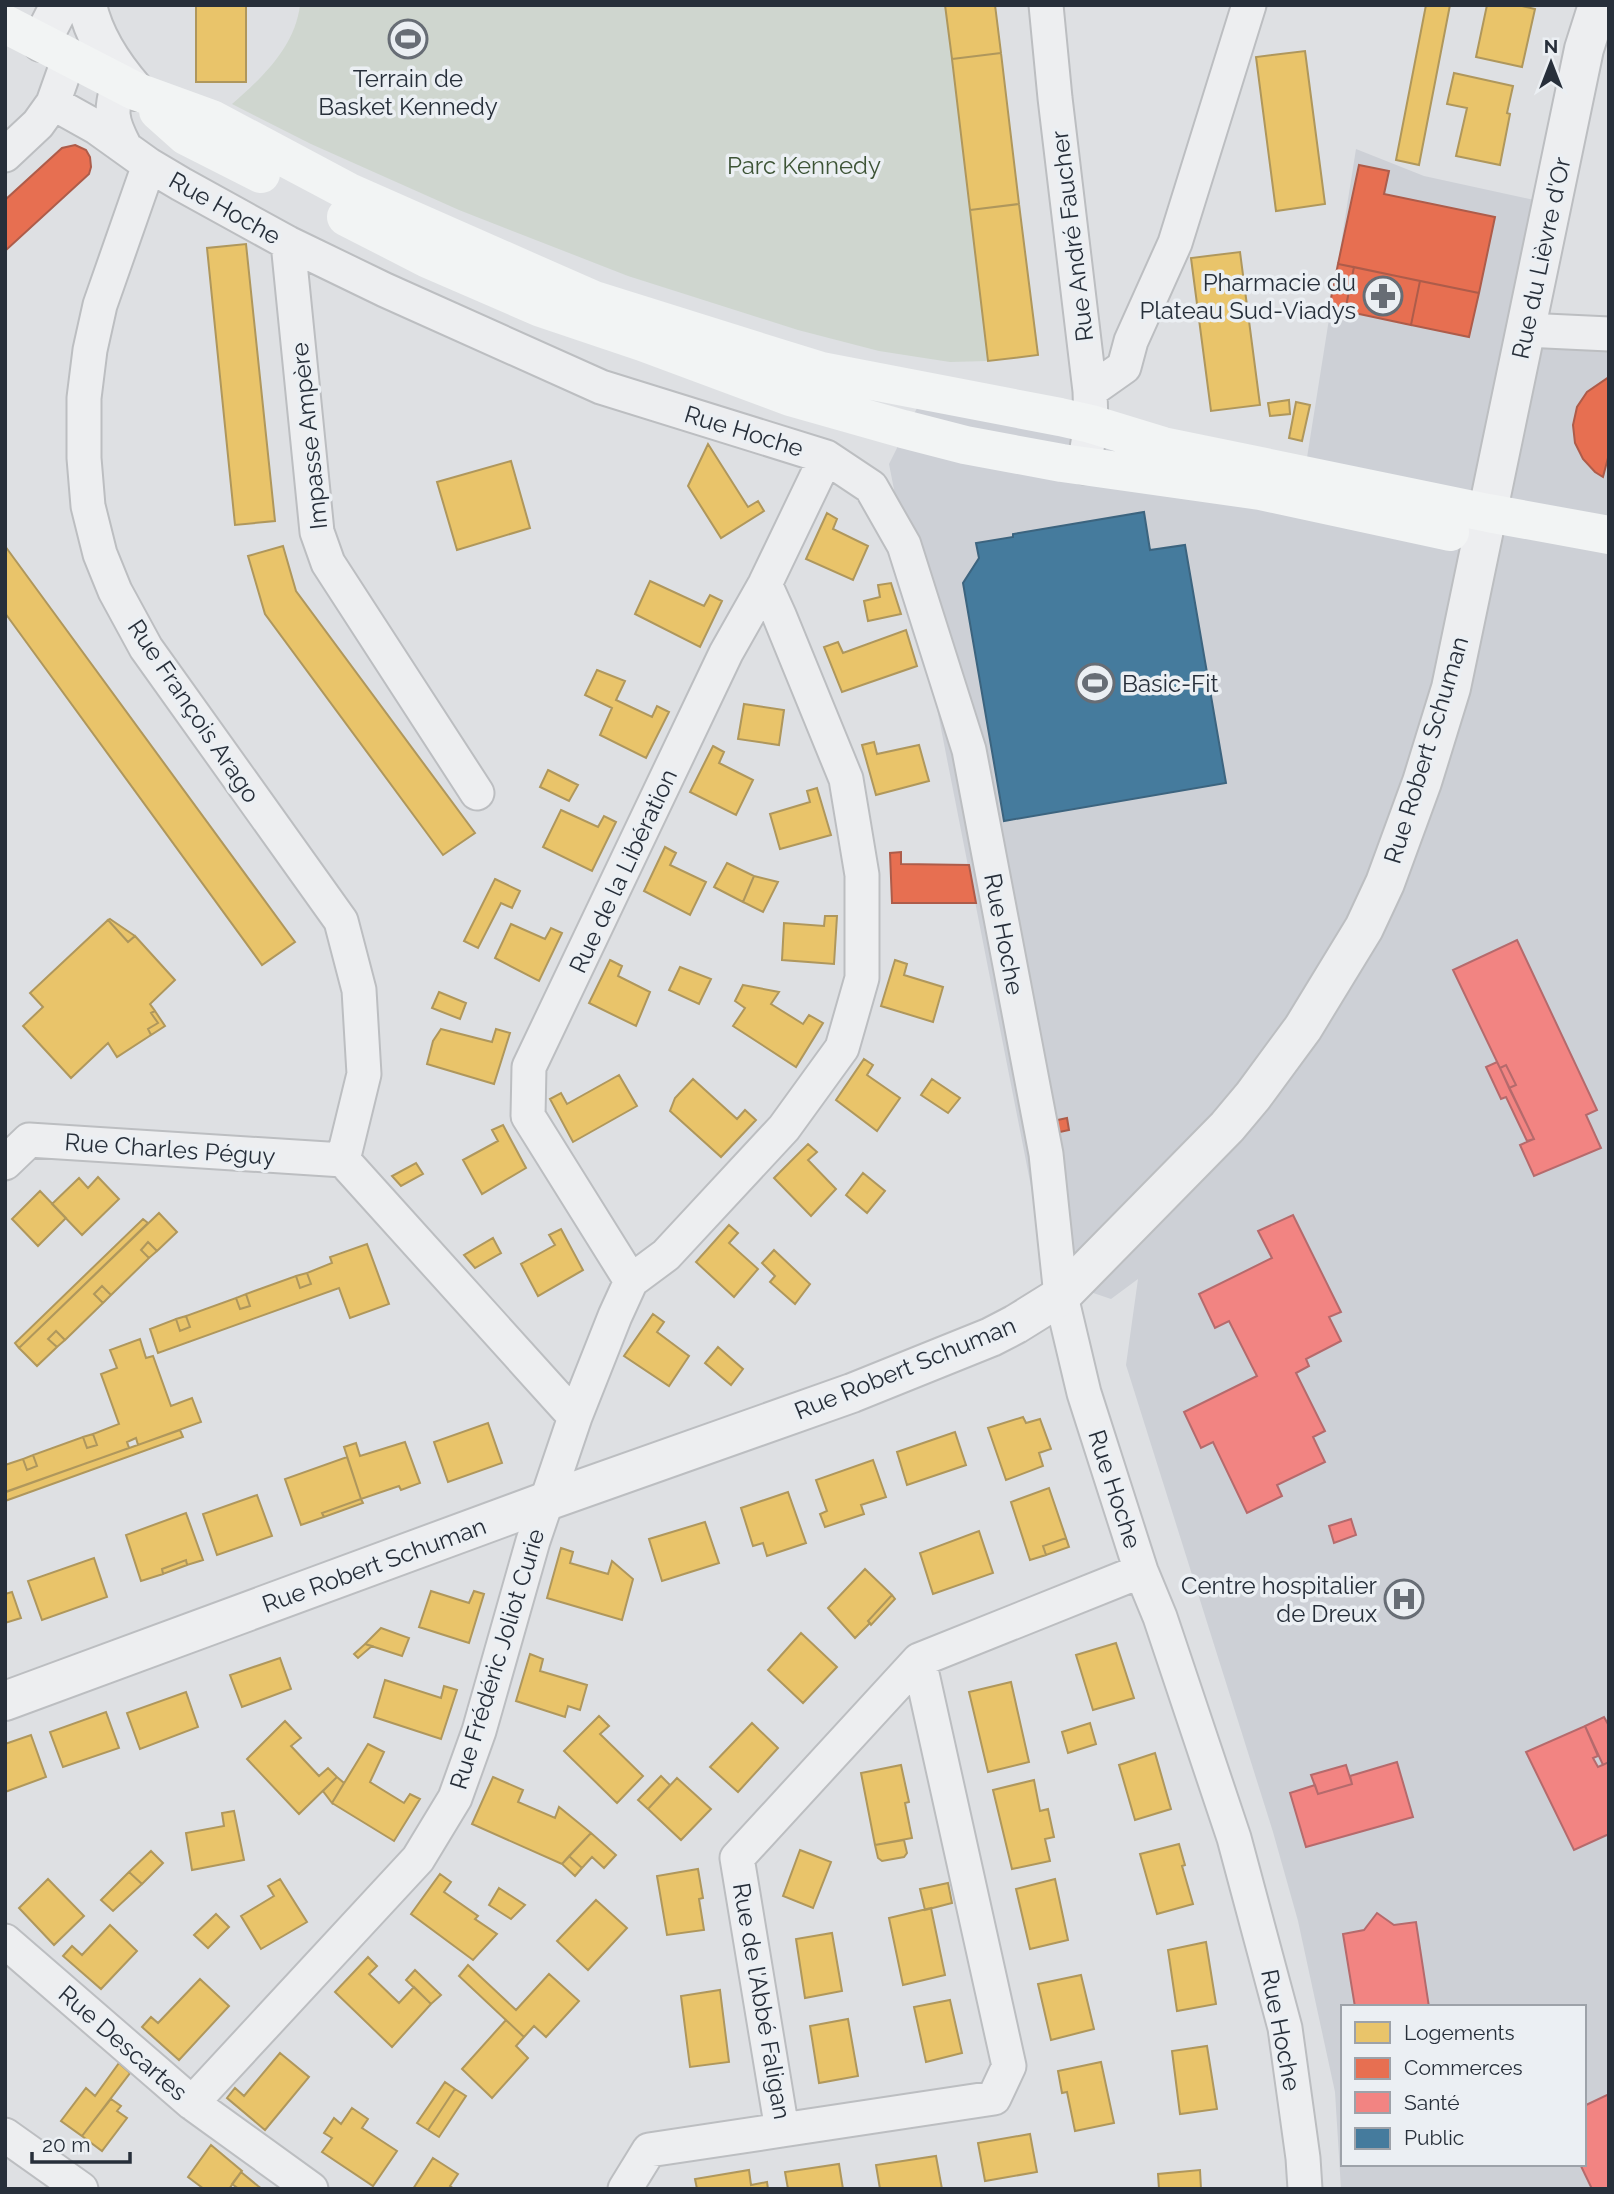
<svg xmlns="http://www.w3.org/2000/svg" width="1614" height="2194" viewBox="0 0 1614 2194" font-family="Raleway,sans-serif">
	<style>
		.built { fill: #cdd0d6; fill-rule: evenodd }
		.green { fill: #cfd6cf }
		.homes { fill: #e9c46a; stroke: #af975c; stroke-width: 2 }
		.shops { fill: #e76f51; stroke: #ad5c4a; stroke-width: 2 }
		.health { fill: #f28482; stroke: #b56a6c; stroke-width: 2 }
		.public { fill: #457b9d; stroke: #3c647f; stroke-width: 2 }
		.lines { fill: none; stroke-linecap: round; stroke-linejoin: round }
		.minor-casing { stroke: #bcbec1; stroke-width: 37 }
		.tertiary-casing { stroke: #bcbec1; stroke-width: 42 }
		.minor { stroke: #edeef0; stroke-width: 33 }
		.tertiary { stroke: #edeef0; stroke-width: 38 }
		.secondary { stroke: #f2f4f4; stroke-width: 38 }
		.labels { text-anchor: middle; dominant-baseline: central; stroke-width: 7; stroke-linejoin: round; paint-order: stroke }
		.poi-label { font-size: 24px; fill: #272f3a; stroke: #ebeff3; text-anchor: end }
		.park-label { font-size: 24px; fill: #3d5436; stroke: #ebeff3 }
		.street-label { font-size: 24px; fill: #272f3a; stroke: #ebeff3 }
	</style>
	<rect width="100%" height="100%" fill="#dee0e3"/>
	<path class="built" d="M1356 149 1424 176 1534 200 1506 332 1609 341V2189H1341L1335 2092 1298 1921 1273 1832 1126 1365 1138 1279 1111 1299 1049 1278 889 464 920 402 1306 464ZM1343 2007H1584V2164H1343Z"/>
	<path class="green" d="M300 5H945L988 361 950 362 879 351 798 330 628 276 459 210 311 144 232 104C262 78 295 47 300 5Z"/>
	<path class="homes" d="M196 5H246V82H196Z
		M945 5H995L1001 53 952 59Z
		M1426 5H1450L1419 165 1396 160Z
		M1487 5H1518L1535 9 1522 67 1476 57Z
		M1305 51 1325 204 1276 211 1256 57Z
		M1001 53 1019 204 970 210 952 59Z
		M1454 73 1513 86 1507 113 1510 114 1500 165 1456 156 1467 108 1447 104Z
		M1019 204 1038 355 988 361 970 210Z
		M246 244 275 521 235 525 207 248Z
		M1240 252 1260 405 1211 411 1191 258Z
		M1289 400 1290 414 1270 416 1268 403Z
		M1296 402 1310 405 1302 441 1289 438Z
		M708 444 748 507 758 501 764 511 721 538 688 486Z
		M511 461 530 528 457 550 437 482Z
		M827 513 837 519 833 529 868 546 853 580 806 559Z
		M5 546 295 942 262 965 5 613Z
		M283 546 296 591 475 833 443 855 265 614 248 556Z
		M650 581 704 606 710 595 722 601 700 647 635 614Z
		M891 583 901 614 868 621 864 601 880 597 878 585Z
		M906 630 917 666 842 692 824 647 838 642 843 653Z
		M597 670 625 681 616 700 652 717 657 706 669 712 646 758 600 735 612 708 585 695Z
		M744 704 784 710 779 745 738 739Z
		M874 742 877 754 919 745 929 781 876 795 862 745Z
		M713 746 724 752 719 763 753 780 736 815 690 792Z
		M548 770 578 785 569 801 540 787Z
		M817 788 831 835 780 849 770 814 810 802 807 791Z
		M561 810 598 827 604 816 616 822 592 871 543 847Z
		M665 847 676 853 670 865 706 882 690 915 644 891Z
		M727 863 754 876 743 902 714 887Z
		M754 876 778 882 763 912 743 902Z
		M495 879 520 891 512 908 501 903 478 948 464 941Z
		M825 916H837L834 964 782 960 784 923 824 926Z
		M110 919 135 936 128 942 108 920Z
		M108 920 128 942 135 936 175 980 150 1004 155 1011 151 1013 158 1023 148 1029 151 1035 117 1057 108 1043 71 1078 23 1026 43 1007 30 993Z
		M511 924 545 939 551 928 562 933 539 981 495 958Z
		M610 960 622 966 618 976 650 992 636 1026 589 1003Z
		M895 960 907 964 904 975 943 987 933 1022 881 1006Z
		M680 967 711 979 699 1004 669 990Z
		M743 985 779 992 771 1004 803 1024 809 1015 823 1023 796 1067 733 1026 745 1008 735 1001Z
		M439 992 466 1003 460 1019 432 1008Z
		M155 1011 165 1026 151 1035 148 1029 158 1023 151 1013Z
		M441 1029 492 1042 496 1029 510 1033 494 1084 427 1064 433 1041Z
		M864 1059 873 1065 867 1075 900 1098 877 1131 836 1100Z
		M619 1075 637 1106 573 1142 550 1099 561 1093 567 1104Z
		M693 1079 737 1119 745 1110 756 1120 721 1157 670 1111 675 1098Z
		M932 1079 960 1098 948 1113 921 1095Z
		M503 1125 526 1168 482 1194 463 1160 498 1141 492 1130Z
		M808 1144 817 1152 808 1160 836 1189 811 1216 774 1178Z
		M416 1163 423 1174 401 1186 392 1176Z
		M863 1173 885 1191 867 1213 846 1195Z
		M98 1177 119 1199 82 1235 52 1204 79 1178 88 1188Z
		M40 1191 66 1218 38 1246 12 1219Z
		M159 1213 177 1232 157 1251 148 1242 141 1250 149 1258 111 1295 102 1286 94 1294 103 1303 65 1340 56 1331 48 1339 57 1347 37 1366 19 1348Z
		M143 1219 148 1223 19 1348 15 1343Z
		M729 1225 738 1233 729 1243 758 1269 734 1297 696 1262Z
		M561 1229 583 1270 538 1296 521 1264 555 1245 549 1235Z
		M493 1238 501 1253 475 1268 464 1255Z
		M148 1242 157 1251 149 1258 141 1250Z
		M367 1244 389 1304 350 1318 339 1288 158 1353 150 1329 176 1319 180 1331 190 1327 186 1316 236 1298 240 1309 250 1306 246 1294 296 1276 300 1288 311 1284 307 1273 332 1263 330 1257Z
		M774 1250 810 1284 795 1304 770 1282 775 1276 762 1263Z
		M307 1273 311 1284 300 1288 296 1276Z
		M102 1286 111 1295 103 1303 94 1294Z
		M246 1294 250 1306 240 1309 236 1298Z
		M653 1314 664 1322 657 1332 689 1356 669 1386 624 1356Z
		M186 1316 190 1327 180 1331 176 1319Z
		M56 1331 65 1340 57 1347 48 1339Z
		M140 1339 146 1358 153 1356 171 1406 192 1398 201 1422 138 1445 136 1438 127 1442 129 1448 6 1492 5 1465 23 1459 27 1470 37 1466 33 1455 83 1437 87 1448 97 1445 93 1434 119 1424 101 1374 117 1368 110 1350Z
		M718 1347 743 1369 731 1385 705 1363Z
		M1023 1417 1026 1423 1040 1419 1051 1449 1039 1453 1043 1466 1006 1480 988 1428Z
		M488 1423 502 1463 448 1482 434 1442Z
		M180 1430 183 1437 5 1501V1492Z
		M955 1432 966 1465 907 1485 897 1452Z
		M93 1434 97 1445 87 1448 83 1437Z
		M405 1442 420 1483 401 1490 399 1486 361 1499 344 1447 356 1443 360 1456Z
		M33 1455 37 1466 27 1470 23 1459Z
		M347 1457 361 1499 322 1513 324 1517 301 1525 285 1479Z
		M873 1460 886 1497 861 1505 864 1514 825 1527 820 1514 827 1511 816 1480Z
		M1049 1488 1066 1538 1043 1546 1046 1555 1030 1560 1011 1502Z
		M788 1492 806 1543 767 1556 763 1543 753 1546 741 1508Z
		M257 1495 272 1536 217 1555 203 1514Z
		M361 1499 363 1503 324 1517 322 1513Z
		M186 1513 203 1560 187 1565 186 1560 162 1569 163 1574 141 1581 126 1535Z
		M705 1522 719 1563 662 1581 649 1539Z
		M979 1531 993 1573 933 1594 920 1553Z
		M1066 1538 1069 1547 1046 1555 1043 1546Z
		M561 1548 573 1552 570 1563 608 1574 612 1561 633 1579 622 1620 547 1598Z
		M94 1558 107 1597 42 1620 28 1581Z
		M186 1560 187 1565 163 1574 162 1569Z
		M865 1569 892 1595 868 1621 870 1623 855 1638 828 1608Z
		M431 1591 469 1603 474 1591 484 1594 469 1643 419 1627Z
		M12 1592 21 1618 5 1623V1594Z
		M892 1595 895 1599 871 1625 868 1621Z
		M381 1628 409 1638 402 1656 365 1644Z
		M801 1633 837 1667 803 1703 768 1670Z
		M1116 1643 1134 1698 1093 1710 1076 1655Z
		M365 1644 372 1646 358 1658 354 1654Z
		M530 1654 543 1659 540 1671 587 1685 580 1710 568 1706 565 1717 516 1701Z
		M280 1658 291 1689 242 1707 230 1675Z
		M385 1680 441 1698 444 1686 457 1690 441 1739 374 1717Z
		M1011 1682 1029 1762 988 1772 969 1692Z
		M186 1692 198 1727 140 1749 127 1713Z
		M106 1712 119 1748 63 1767 50 1732Z
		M599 1716 609 1726 600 1734 643 1776 617 1803 564 1751Z
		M285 1721 301 1738 291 1746 319 1776 328 1768 337 1777 299 1814 247 1759Z
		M752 1723 778 1748 738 1792 710 1767Z
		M1090 1723 1096 1744 1068 1753 1062 1732Z
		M31 1735 46 1777 5 1792V1744Z
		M368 1744 384 1752 370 1782 404 1803 410 1794 420 1799 394 1841 332 1803Z
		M1155 1753 1171 1809 1135 1820 1119 1765Z
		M901 1765 909 1802 905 1803 912 1838 875 1845 861 1773Z
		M661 1776 670 1785 648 1809 638 1800Z
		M337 1777 344 1783 332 1803 323 1791Z
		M493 1777 523 1790 518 1802 555 1818 559 1807 591 1833 562 1864 472 1824Z
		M677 1778 711 1809 681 1840 648 1809Z
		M1034 1780 1040 1811 1048 1809 1054 1837 1045 1839 1050 1861 1012 1869 993 1790Z
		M234 1811 244 1860 192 1870 186 1833 224 1826 222 1813Z
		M591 1833 616 1855 604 1868 592 1857 582 1868 569 1856Z
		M904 1840 907 1853 904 1857 882 1861 878 1858 875 1845Z
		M1179 1844 1185 1865 1182 1866 1193 1904 1157 1914 1140 1854Z
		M800 1850 831 1862 813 1908 783 1896Z
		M151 1851 163 1863 142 1884 129 1872Z
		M569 1856 582 1868 575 1876 562 1864Z
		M698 1869 703 1898 699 1899 704 1930 667 1935 657 1876Z
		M129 1872 142 1884 113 1911 101 1900Z
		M440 1874 451 1882 444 1892 478 1916 475 1919 497 1934 473 1960 411 1914Z
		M48 1879 84 1916 54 1945 19 1908Z
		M280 1879 307 1922 261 1949 241 1916 274 1896 268 1886Z
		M1055 1879 1068 1940 1030 1949 1016 1889Z
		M948 1883 952 1903 925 1910 920 1889Z
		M499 1888 525 1905 511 1919 489 1905Z
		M596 1900 627 1928 588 1970 557 1941Z
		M931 1908 945 1975 903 1985 889 1918Z
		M216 1914 229 1927 208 1948 194 1935Z
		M110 1925 137 1951 101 1989 63 1956 72 1946 82 1955Z
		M832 1933 842 1991 805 1998 796 1939Z
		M1206 1942 1216 2004 1177 2011 1168 1950Z
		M368 1957 377 1966 369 1974 399 2003 414 1987 431 2004 392 2047 335 1992Z
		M468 1965 516 2010 549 1974 579 2001 546 2037 534 2026 524 2037 459 1976Z
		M415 1970 441 1995 431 2004 406 1980Z
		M1081 1975 1094 2029 1051 2040 1038 1984Z
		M200 1979 229 2006 179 2060 142 2027 151 2017 158 2023Z
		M720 1990 729 2062 690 2067 681 1996Z
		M950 2000 962 2053 926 2062 914 2007Z
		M848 2019 858 2076 819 2083 810 2026Z
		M506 2020 524 2037 516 2046 528 2058 492 2098 462 2069Z
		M1207 2046 1217 2109 1180 2114 1172 2051Z
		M280 2053 309 2077 265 2130 227 2098 235 2088 244 2096Z
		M1101 2062 1114 2123 1075 2131 1067 2092 1062 2093 1058 2071Z
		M119 2063 130 2073 82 2136 61 2121 86 2088 95 2096Z
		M445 2082 455 2089 428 2130 417 2123Z
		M455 2089 466 2096 439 2137 428 2130Z
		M111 2099 121 2106 117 2111 127 2118 102 2151 82 2136Z
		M352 2108 368 2119 362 2128 397 2151 373 2186 322 2152 332 2138 324 2133 334 2118 341 2124Z
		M1030 2134 1037 2172 985 2181 978 2143Z
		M211 2145 242 2171 229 2189H204L188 2177Z
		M936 2156 942 2189H880L876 2165Z
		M433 2158 458 2174 450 2186 454 2189H413Z
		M839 2164 843 2189H788L785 2172Z
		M749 2170 751 2185 767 2182 768 2189H697L695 2179Z
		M1200 2170 1201 2189H1159L1158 2174Z
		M241 2172 258 2186 262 2189H239L232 2184Z"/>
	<path class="shops" d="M75 145 86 150 90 157 91 167 89 174 5 251V200L62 148Z
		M1359 165 1389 171 1384 194 1495 217 1479 293 1338 264Z
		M1338 264 1354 267 1345 311 1329 308Z
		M1354 267 1420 281 1411 325 1345 311Z
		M1420 281 1479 293 1469 337 1411 325Z
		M1609 377V454L1603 477 1595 472 1583 459 1575 443 1573 425 1577 407 1587 392Z
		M901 852V864L969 865 976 903H892L890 853Z
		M1067 1118 1069 1130 1055 1133 1053 1121Z"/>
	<path class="health" d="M1517 940 1597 1110 1586 1115 1601 1148 1534 1176 1520 1145 1534 1139 1509 1088 1516 1085 1506 1065 1500 1068 1453 970Z
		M1497 1062 1500 1068 1534 1139 1527 1141 1506 1097 1501 1099 1486 1067Z
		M1506 1065 1516 1085 1509 1088 1500 1068Z
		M1293 1215 1341 1312 1329 1317 1341 1341 1306 1359 1309 1366 1296 1373 1325 1431 1313 1437 1325 1462 1277 1485 1282 1496 1247 1513 1213 1442 1201 1448 1184 1412 1257 1376 1229 1321 1215 1328 1199 1294 1272 1258 1258 1231Z
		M1351 1519 1356 1535 1334 1543 1329 1526Z
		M1604 1717 1609 1726V1762L1603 1765 1585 1726Z
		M1585 1726 1598 1756 1593 1758 1598 1767 1609 1762V1834L1574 1850 1526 1752Z
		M1397 1762 1413 1817 1306 1847 1290 1793 1315 1785 1318 1794 1352 1784 1350 1776Z
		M1346 1765 1352 1784 1318 1794 1311 1775Z
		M1377 1913 1394 1925 1416 1922 1429 2007H1355L1343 1934 1364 1930Z
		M1609 2094V2189H1592L1580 2164H1584V2106Z"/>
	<path class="public" d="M1144 512 1150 550 1185 545 1226 783 1004 821 963 583 979 558 976 543 1013 537V534Z"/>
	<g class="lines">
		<defs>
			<path id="minor" d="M1046 5 1055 98 1090 391 1091 424 1084 467
				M118 83C111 112 110 118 124 145
				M53 103 96 127 149 165 181 184 288 243 385 290 601 387 826 457 871 487 904 545 969 750 1046 1154 1061 1296 1084 1393 1141 1571 1160 1617 1234 1838 1285 2028 1303 2158 1305 2189
				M5 155 38 124 53 103 69 58
				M149 165 100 305 90 350 84 398V458L88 506 100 554 115 591 146 648 341 921 359 990 364 1074 343 1160
				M288 243 317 532 328 563 477 793
				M1525 330 1609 334
				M1090 391 1124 367 1131 341 1175 243 1249 5
				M343 1160 575 1417
				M5 1163 29 1140 343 1160
				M631 1281 528 1116 529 1067 726 653 765 584 826 457
				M919 1660 1009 2066 994 2098 782 2130 737 1858Z
				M919 1660 1141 1571
				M5 1941 192 2103 311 2189
				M192 2103 418 1859 455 1798 479 1731 533 1541 575 1417 615 1316 631 1281 666 1255 784 1128 842 1048 862 978V875L846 779 779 615 765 584
				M5 2135 81 2189
				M625 2189 649 2150 782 2130"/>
			<path id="tertiary" d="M87 5C94 37 114 67 135 91
				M41 42 60 5
				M5 1701 547 1501 852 1393 991 1337 1016 1324 1061 1296 1227 1127 1253 1096 1303 1028 1364 928 1385 883 1422 782 1451 688 1584 49 1598 5"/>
		</defs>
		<use href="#minor" class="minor-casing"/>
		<use href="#tertiary" class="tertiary-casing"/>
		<use href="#minor" class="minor"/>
		<use href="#tertiary" class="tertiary"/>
		<path class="secondary" d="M5 24 135 91 212 119 351 193 594 300 821 371 1060 417 1091 424 1163 446 1488 513 1609 535
			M158 111 186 136 261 174
			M346 217 428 259 541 308 642 342 790 397 903 429 965 445 1062 463 1260 491 1450 532"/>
	</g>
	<defs>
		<symbol id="stadium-ring" viewBox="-11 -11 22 22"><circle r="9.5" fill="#ebeff3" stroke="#676d75" stroke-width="1.5"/><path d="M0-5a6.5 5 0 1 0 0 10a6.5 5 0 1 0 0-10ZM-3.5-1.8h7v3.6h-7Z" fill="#676d75"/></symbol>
		<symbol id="pharmacy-ring" viewBox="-11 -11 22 22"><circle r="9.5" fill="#ebeff3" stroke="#676d75" stroke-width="1.5"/><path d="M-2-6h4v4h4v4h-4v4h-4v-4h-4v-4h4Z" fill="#676d75"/></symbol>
		<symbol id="hospital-ring" viewBox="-11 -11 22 22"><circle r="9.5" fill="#ebeff3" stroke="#676d75" stroke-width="1.5"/><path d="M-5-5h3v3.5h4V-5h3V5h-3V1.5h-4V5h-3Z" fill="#676d75"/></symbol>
	</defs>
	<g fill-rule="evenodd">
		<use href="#stadium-ring" x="386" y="17" width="44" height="44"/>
		<use href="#pharmacy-ring" x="1361" y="274" width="44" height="44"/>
		<use href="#stadium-ring" x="1073" y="661" width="44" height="44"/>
		<use href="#hospital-ring" x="1382" y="1577" width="44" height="44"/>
	</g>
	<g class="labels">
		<g class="poi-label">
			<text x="408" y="78" text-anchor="middle">Terrain de<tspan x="408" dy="28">Basket Kennedy</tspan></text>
			<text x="1356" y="282">Pharmacie du<tspan x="1356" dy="28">Plateau Sud-Viadys</tspan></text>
			<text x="1122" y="683" text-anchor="start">Basic-Fit</text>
			<text x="1377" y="1585">Centre hospitalier<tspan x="1377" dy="28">de Dreux</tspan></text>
		</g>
		<g class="park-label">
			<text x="804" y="165">Parc Kennedy</text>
		</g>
		<g class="street-label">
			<text transform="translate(225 208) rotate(29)">Rue Hoche</text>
			<text transform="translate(1072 236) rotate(-97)">Rue André Faucher</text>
			<text transform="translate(1541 258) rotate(-78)">Rue du Lièvre d'Or</text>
			<text transform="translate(744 431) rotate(17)">Rue Hoche</text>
			<text transform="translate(309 436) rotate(-96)">Impasse Ampère</text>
			<text transform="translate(194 711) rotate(56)">Rue François Arago</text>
			<text transform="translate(1426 750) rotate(-73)">Rue Robert Schuman</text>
			<text transform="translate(623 871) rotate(-65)">Rue de la Libération</text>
			<text transform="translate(1004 934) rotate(79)">Rue Hoche</text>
			<text transform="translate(170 1149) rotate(4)">Rue Charles Péguy</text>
			<text transform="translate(905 1368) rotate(-22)">Rue Robert Schuman</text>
			<text transform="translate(1115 1489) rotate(72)">Rue Hoche</text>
			<text transform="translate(374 1565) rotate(-20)">Rue Robert Schuman</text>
			<text transform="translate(497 1659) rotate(-73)">Rue Frédéric Joliot Curie</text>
			<text transform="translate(762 2001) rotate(80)">Rue de l'Abbé Faligan</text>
			<text transform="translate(1281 2030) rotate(79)">Rue Hoche</text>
			<text transform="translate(123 2043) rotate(41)">Rue Descartes</text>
		</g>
	</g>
	<rect width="1614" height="2194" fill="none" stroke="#272f3a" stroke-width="14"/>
	<rect x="1341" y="2005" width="245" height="161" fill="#ebeff3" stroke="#9da2a9" stroke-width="2"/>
	<rect x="1355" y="2022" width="35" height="21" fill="#e9c46a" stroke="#9da2a9" stroke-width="2"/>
	<text x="1404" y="2040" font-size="21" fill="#272f3a">Logements</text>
	<rect x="1355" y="2058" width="35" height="21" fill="#e76f51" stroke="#9da2a9" stroke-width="2"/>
	<text x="1404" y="2075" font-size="21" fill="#272f3a">Commerces</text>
	<rect x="1355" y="2092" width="35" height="21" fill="#f28482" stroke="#9da2a9" stroke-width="2"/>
	<text x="1404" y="2110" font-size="21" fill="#272f3a">Santé</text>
	<rect x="1355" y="2128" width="35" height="21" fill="#457b9d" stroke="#9da2a9" stroke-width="2"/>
	<text x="1404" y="2145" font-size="21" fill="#272f3a">Public</text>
	<g transform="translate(1551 63)" stroke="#ebeff3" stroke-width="5" paint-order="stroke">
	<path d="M0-5L12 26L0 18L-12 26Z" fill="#272f3a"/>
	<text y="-10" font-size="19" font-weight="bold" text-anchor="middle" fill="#272f3a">N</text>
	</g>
	<path d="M32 2152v10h98v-10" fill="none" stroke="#272f3a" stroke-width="3.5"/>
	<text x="42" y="2152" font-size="21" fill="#272f3a" stroke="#ebeff3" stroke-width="5" paint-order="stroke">20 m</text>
</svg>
